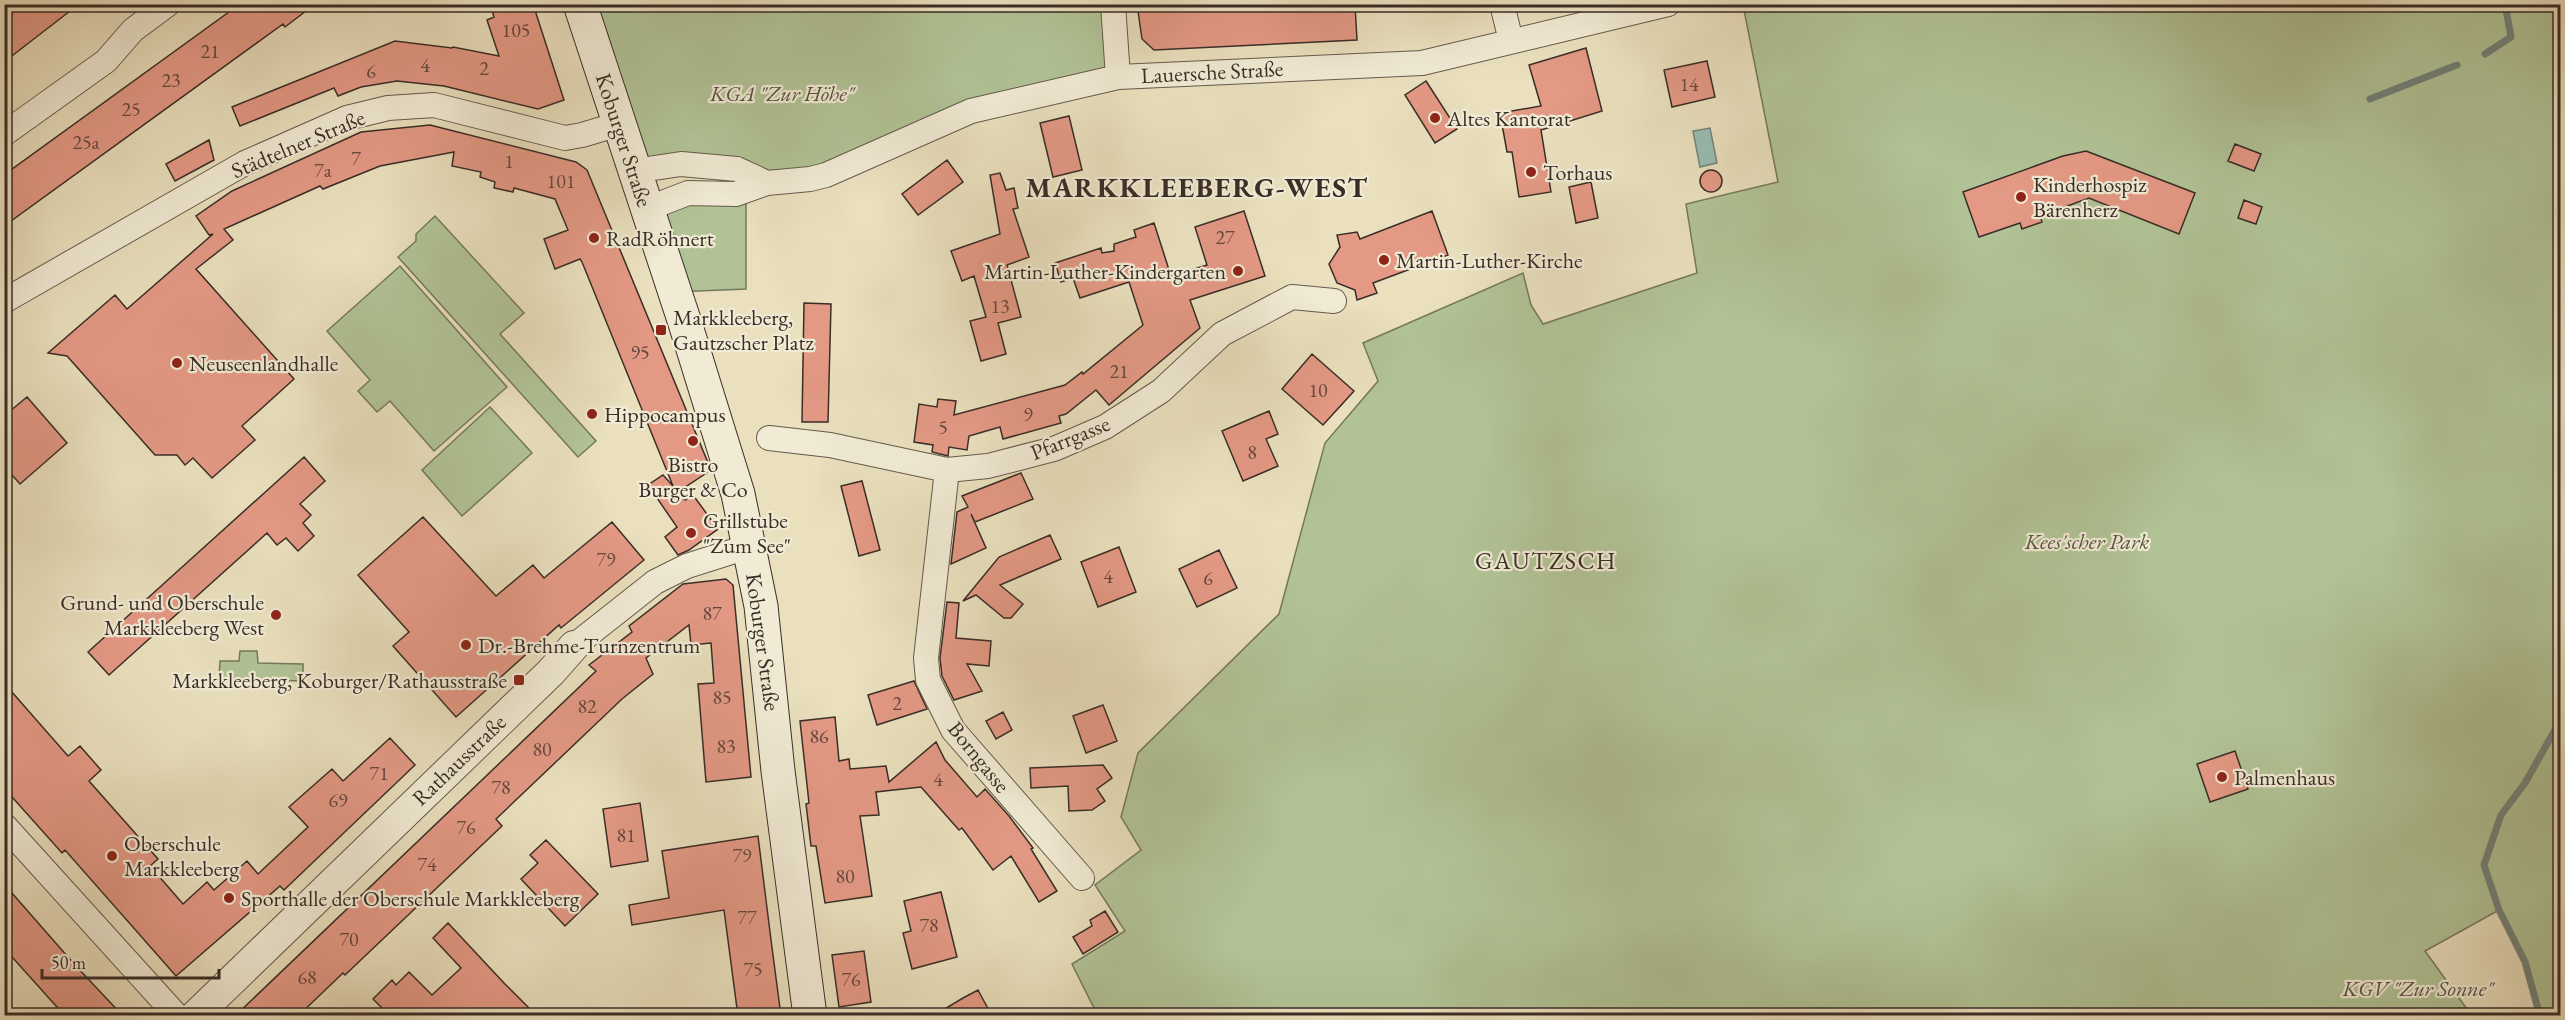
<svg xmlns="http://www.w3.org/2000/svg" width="2565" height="1020" viewBox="0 0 2565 1020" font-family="'EB Garamond',serif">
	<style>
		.green { fill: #b1c396; stroke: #75785e; stroke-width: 1.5 }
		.water { fill: #98bdb5; stroke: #72837c; stroke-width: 1.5 }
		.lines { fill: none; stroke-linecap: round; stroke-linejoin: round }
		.stream { stroke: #72837c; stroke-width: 7 }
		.building { fill: #e49985; stroke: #392d27; stroke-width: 1.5 }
		.minor-casing { stroke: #655a4d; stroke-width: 26 }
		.tertiary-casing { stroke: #655a4d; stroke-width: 32 }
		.secondary-casing { stroke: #392d27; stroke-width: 35 }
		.minor { stroke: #f1ebd5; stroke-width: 24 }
		.tertiary { stroke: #f1ebd5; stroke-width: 30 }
		.secondary { stroke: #f1ebd5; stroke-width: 33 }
		.poi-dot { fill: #8f2418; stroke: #f1ebd5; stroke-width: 2 }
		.labels { text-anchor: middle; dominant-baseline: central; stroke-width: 4.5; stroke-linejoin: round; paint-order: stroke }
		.number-label { font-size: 20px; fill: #64483e }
		.street-label { font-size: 22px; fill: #392d27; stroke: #f1ebd5 }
		.park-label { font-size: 22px; font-style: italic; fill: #575243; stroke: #f1ebd5 }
		.poi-label { font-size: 22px; fill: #392d27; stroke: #f1ebd5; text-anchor: start }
		.neighbourhood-label { font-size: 24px; letter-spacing: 1.5px; fill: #392d27; stroke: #f1ebd5 }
		.district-label { font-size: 28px; font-weight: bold; letter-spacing: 1.5px; fill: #392d27; stroke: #f1ebd5 }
	</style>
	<rect width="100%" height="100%" fill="#eae0be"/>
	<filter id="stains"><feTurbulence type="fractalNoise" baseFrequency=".00333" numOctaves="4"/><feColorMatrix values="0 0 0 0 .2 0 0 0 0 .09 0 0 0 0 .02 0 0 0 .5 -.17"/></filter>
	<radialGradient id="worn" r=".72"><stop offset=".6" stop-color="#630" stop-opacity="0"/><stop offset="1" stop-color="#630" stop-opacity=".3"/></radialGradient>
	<path class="green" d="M580 5H1113L1118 77 971 111 826 175 634 171Z
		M1743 5H2560V1015H2540L2525 962 2499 910 2425 951 2472 1016H1098L1072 964 1125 931 1095 885 1141 850 1121 817 1138 753 1279 614 1325 443 1378 381 1363 343 1523 273 1531 305 1543 324 1697 273 1686 204 1778 182Z
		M746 191V289L674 292 647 209Z
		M435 216 524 313 500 334 596 441 578 457 398 257 416 241V234Z
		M400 266 507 387 434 451 390 401 377 412 358 391 370 380 327 331Z
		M490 407 532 453 462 516 422 470Z
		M240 651H257L258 663 303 664V681L219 679 220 661H239Z"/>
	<path class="water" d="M1710 128 1717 163 1700 167 1693 131Z"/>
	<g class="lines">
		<path class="stream" d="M2485 54 2511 37 2505 4
			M2370 99 2457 65
			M2540 1016 2525 962 2499 910 2484 865 2501 815 2525 783 2560 721"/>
	</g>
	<path class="building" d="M23 4H79L4 62V19Z
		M240 4H315L285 27 283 24 4 226V175Z
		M490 4H533L564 100 538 109 444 86 397 81 361 87 338 96 334 88 240 126 232 107 395 41 452 48 453 47 499 56 487 20 494 17Z
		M1137 4H1177V9L1283 5V9L1355 5 1357 40 1154 50 1142 39Z
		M1586 48 1602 111 1541 130 1551 192 1519 197 1512 152H1507L1500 113 1541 106 1529 65Z
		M1707 61 1715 97 1672 107 1664 70Z
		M1426 81 1457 129 1435 143 1405 95Z
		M1069 116 1082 170 1053 177 1040 123Z
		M430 125 576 162 587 170 711 470 678 492 685 500 693 495 718 529 689 550 678 555 665 537 677 527 648 485 663 475 673 486 582 262 580 259 555 269 544 239 568 230 555 199 514 188 513 192 494 188 495 182 480 177 481 172 452 166 454 152 380 166 323 189 320 186 224 229 233 240 196 269 294 379 242 426 255 440 212 478 193 458 185 465 177 455H155L67 356 48 353 115 295 127 309 213 234 209 235 196 216 232 191 361 132Z
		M209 140 214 160 175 181 166 164Z
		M2235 144 2261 154 2254 171 2228 161Z
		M2086 151 2195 193 2179 234 2089 198 2040 216 2042 222 2022 229 2020 223 1979 237 1963 192 2063 156Z
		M947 160 963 182 918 215 902 194Z
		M1700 181a11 11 0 1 1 22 0a11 11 0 1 1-22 0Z
		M1000 173 1006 190 1014 188 1018 208 1013 209 1029 257 1007 265 1021 317 998 323 1006 354 981 361 970 321 986 317 974 276 962 281 951 251 1000 234 990 175Z
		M1591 182 1598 218 1576 223 1569 187Z
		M2244 200 2262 207 2256 224 2238 218Z
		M1244 211 1265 276 1190 300 1200 328 1109 405 1096 390 1066 414 1059 416 1061 423 1003 439 1000 427 969 436 967 450 949 447 948 456 932 452 933 445 914 442 919 404 937 407 938 399 956 401 954 415 1065 385 1082 372 1083 374 1143 325 1129 282 1080 298 1073 278 1061 282 1055 263 1101 248 1102 253 1114 251V244L1136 237 1134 230 1154 223 1171 276 1207 265 1195 227Z
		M1432 211 1448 255 1373 283 1377 293 1357 300 1355 290 1337 283 1329 264 1340 247 1337 235 1357 232 1360 239Z
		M804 303 831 304 828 422H802Z
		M1312 354 1354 391 1323 425 1282 389Z
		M27 397 67 443 20 484 4 466V416Z
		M1269 411 1278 434 1266 439 1278 466 1243 481 1222 431Z
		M304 457 325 481 300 504 311 515 303 523 314 536 298 551 286 538 277 545 267 533 109 675 88 652Z
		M1021 473 1033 499 975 522 971 514 986 548 951 564 957 512 968 507 962 496Z
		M862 481 880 550 859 556 841 486Z
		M423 517 496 596 533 565 544 578 612 522 644 560 561 628 559 625 456 717 393 646 409 632 358 575Z
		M1050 535 1061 559 1000 585 1023 604 1011 618H1004L976 595 963 601 999 557Z
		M1119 547 1136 592 1098 607 1081 562Z
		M1219 550 1237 588 1197 607 1179 569Z
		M726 579 733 585 751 777 706 782 698 684 714 683 711 643 691 645 689 625 646 658 653 674 622 699 496 819 502 826 345 975 343 973 298 1016H235L596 671 589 665 632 632 629 626 683 584Z
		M947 602 959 603 956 638 991 641 989 666 967 664 982 691 954 700 942 676 940 658Z
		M914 681 927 709 877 725 868 695Z
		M4 683 68 756 80 746 101 770 89 781 158 859 150 866 183 904 207 882 214 890 247 861 258 874 308 827 289 807 332 769 343 781 390 738 415 765 284 890 280 886 176 976 65 850 62 853 4 788Z
		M1103 705 1117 741 1086 753 1073 716Z
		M1003 712 1012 730 996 739 986 721Z
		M835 717 839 761 849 759 850 769 886 766 889 782 936 742 945 760 977 797 985 789 1009 816 1033 848 1031 849 1057 891 1039 902 1011 856 993 870 962 828 959 830 921 787 876 792 879 815 860 816 872 896 825 903 816 846H811L806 804 809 803 800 721Z
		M2235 751 2248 789 2210 802 2197 764Z
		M1103 765 1112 778 1097 789 1105 801 1092 810 1069 811 1068 786 1031 788 1030 768Z
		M640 803 648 861 611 867 603 809Z
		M758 836 771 940 781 1016H738L724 910 632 925 629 905 669 898 662 851Z
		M546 840 598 894 565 926 521 879 538 863 530 855Z
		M4 884 75 965 123 1016H65L4 948Z
		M941 892 957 957 912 969 903 933 911 931 904 901Z
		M1105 911 1118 932 1083 954 1073 937 1092 926 1090 920Z
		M448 923 504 983 537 1016H390L373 999 392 980 396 985 409 972 432 995 461 968 433 938Z
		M864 951 871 1002 839 1007 832 955Z
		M978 990 992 1016H933L963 998Z"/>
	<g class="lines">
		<defs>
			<path id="minor" d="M1113 4 1118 77
				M1502 4 1511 41
				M4 134 106 61 133 30 168 4
				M634 171 681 164 737 169 767 183
				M647 209 688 193 736 194 767 183 810 179 826 175 971 111 1118 77 1422 63 1668 4
				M4 301 245 163 347 118 388 108 434 105 565 138 582 135 619 124
				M769 438 830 445 947 470 988 466 1054 449 1105 427 1161 391 1222 334 1292 297 1334 301
				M947 470 926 658 928 680 953 730 1082 878
				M574 646 655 582 687 566 750 546
				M4 825 177 1016"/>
			<path id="tertiary" d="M195 1016 551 672 574 646"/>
			<path id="secondary" d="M580 4 685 323 738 494 761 606 778 771 810 1016"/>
		</defs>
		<use href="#minor" class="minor-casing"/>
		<use href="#tertiary" class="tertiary-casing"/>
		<use href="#secondary" class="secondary-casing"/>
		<use href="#minor" class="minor"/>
		<use href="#tertiary" class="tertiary"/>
		<use href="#secondary" class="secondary"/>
	</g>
	<g class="poi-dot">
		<circle cx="1435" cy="118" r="6"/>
		<circle cx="1531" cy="172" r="6"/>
		<circle cx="2021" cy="197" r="6"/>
		<circle cx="594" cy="238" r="6"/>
		<circle cx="1384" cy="260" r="6"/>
		<circle cx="1238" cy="271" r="6"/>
		<rect x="655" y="324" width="12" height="12" rx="3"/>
		<circle cx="177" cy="363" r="6"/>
		<circle cx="592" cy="414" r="6"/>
		<circle cx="693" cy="441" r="6"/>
		<circle cx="691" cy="533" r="6"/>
		<circle cx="276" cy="615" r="6"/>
		<circle cx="466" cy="645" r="6"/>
		<rect x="513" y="674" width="12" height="12" rx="3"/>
		<circle cx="2222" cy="777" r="6"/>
		<circle cx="112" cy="856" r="6"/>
		<circle cx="229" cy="898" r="6"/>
	</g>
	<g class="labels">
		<g class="number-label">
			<text x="516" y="30">105</text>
			<text x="210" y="51">21</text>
			<text x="425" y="65">4</text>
			<text x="484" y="68">2</text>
			<text x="371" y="71">6</text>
			<text x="171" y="80">23</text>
			<text x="1689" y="84">14</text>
			<text x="131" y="109">25</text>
			<text x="86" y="142">25a</text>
			<text x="356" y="158">7</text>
			<text x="509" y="161">1</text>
			<text x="323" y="170">7a</text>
			<text x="561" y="181">101</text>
			<text x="1225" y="237">27</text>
			<text x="1000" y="306">13</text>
			<text x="640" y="352">95</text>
			<text x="1119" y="371">21</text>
			<text x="1318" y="390">10</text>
			<text x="1028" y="414">9</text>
			<text x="943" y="427">5</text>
			<text x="1252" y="452">8</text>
			<text x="606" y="559">79</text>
			<text x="1108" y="576">4</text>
			<text x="1208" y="578">6</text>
			<text x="712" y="613">87</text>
			<text x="722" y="697">85</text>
			<text x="897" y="703">2</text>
			<text x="587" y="706">82</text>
			<text x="819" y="736">86</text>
			<text x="726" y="746">83</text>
			<text x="542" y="749">80</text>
			<text x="379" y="773">71</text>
			<text x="938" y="779">4</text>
			<text x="501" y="787">78</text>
			<text x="338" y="800">69</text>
			<text x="466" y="827">76</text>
			<text x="626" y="835">81</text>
			<text x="742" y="855">79</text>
			<text x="427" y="864">74</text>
			<text x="845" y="876">80</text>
			<text x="747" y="917">77</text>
			<text x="929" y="925">78</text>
			<text x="349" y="939">70</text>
			<text x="753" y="969">75</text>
			<text x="307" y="977">68</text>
			<text x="851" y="979">76</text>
		</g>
		<g class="street-label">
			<text transform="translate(1212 72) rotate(-3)">Lauersche Straße</text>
			<text transform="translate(624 140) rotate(72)">Koburger Straße</text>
			<text transform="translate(298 144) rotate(-23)">Städtelner Straße</text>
			<text transform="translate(1070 438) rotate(-22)">Pfarrgasse</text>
			<text transform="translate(763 642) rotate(82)">Koburger Straße</text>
			<text transform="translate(979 757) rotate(51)">Borngasse</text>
			<text transform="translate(459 760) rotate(-44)">Rathausstraße</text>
		</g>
		<g class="park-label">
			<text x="782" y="93">KGA "Zur Höhe"</text>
			<text x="2087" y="541">Kees'scher Park</text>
			<text x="2418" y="988">KGV "Zur Sonne"</text>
		</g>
		<g class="poi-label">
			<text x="1447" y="118">Altes Kantorat</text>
			<text x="1543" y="172">Torhaus</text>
			<text x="2033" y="184">Kinderhospiz<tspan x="2033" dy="25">Bärenherz</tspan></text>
			<text x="606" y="238">RadRöhnert</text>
			<text x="1396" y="260">Martin-Luther-Kirche</text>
			<text x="1226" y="271" text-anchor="end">Martin-Luther-Kindergarten</text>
			<text x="673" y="317">Markkleeberg,<tspan x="673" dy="25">Gautzscher Platz</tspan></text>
			<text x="189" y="363">Neuseenlandhalle</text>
			<text x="604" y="414">Hippocampus</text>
			<text x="693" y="464" text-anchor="middle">Bistro<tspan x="693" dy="25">Burger &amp; Co</tspan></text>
			<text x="703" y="520">Grillstube<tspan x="703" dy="25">"Zum See"</tspan></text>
			<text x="264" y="602" text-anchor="end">Grund- und Oberschule<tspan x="264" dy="25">Markkleeberg West</tspan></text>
			<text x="478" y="645">Dr.-Brehme-Turnzentrum</text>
			<text x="507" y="680" text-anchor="end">Markkleeberg, Koburger/Rathausstraße</text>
			<text x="2234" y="777">Palmenhaus</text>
			<text x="124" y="843">Oberschule<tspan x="124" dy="25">Markkleeberg</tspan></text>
			<text x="241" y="898">Sporthalle der Oberschule Markkleeberg</text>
		</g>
		<g class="neighbourhood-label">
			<text x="1546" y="560">GAUTZSCH</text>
		</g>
		<g class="district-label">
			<text x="1197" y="187">MARKKLEEBERG-WEST</text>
		</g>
	</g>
	<rect width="2565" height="1020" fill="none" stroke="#eae0be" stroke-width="24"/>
	<rect x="6" y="6" width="2553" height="1008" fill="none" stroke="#392d27" stroke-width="3"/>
	<rect x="12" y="12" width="2541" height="996" fill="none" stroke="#392d27" stroke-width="1.5"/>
	<path d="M42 969v9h177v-9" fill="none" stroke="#392d27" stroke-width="3"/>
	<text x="51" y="969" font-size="18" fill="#392d27" stroke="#f1ebd5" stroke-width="4.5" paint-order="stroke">50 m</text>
	<rect width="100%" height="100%" filter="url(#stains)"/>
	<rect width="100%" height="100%" fill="url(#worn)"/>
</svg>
